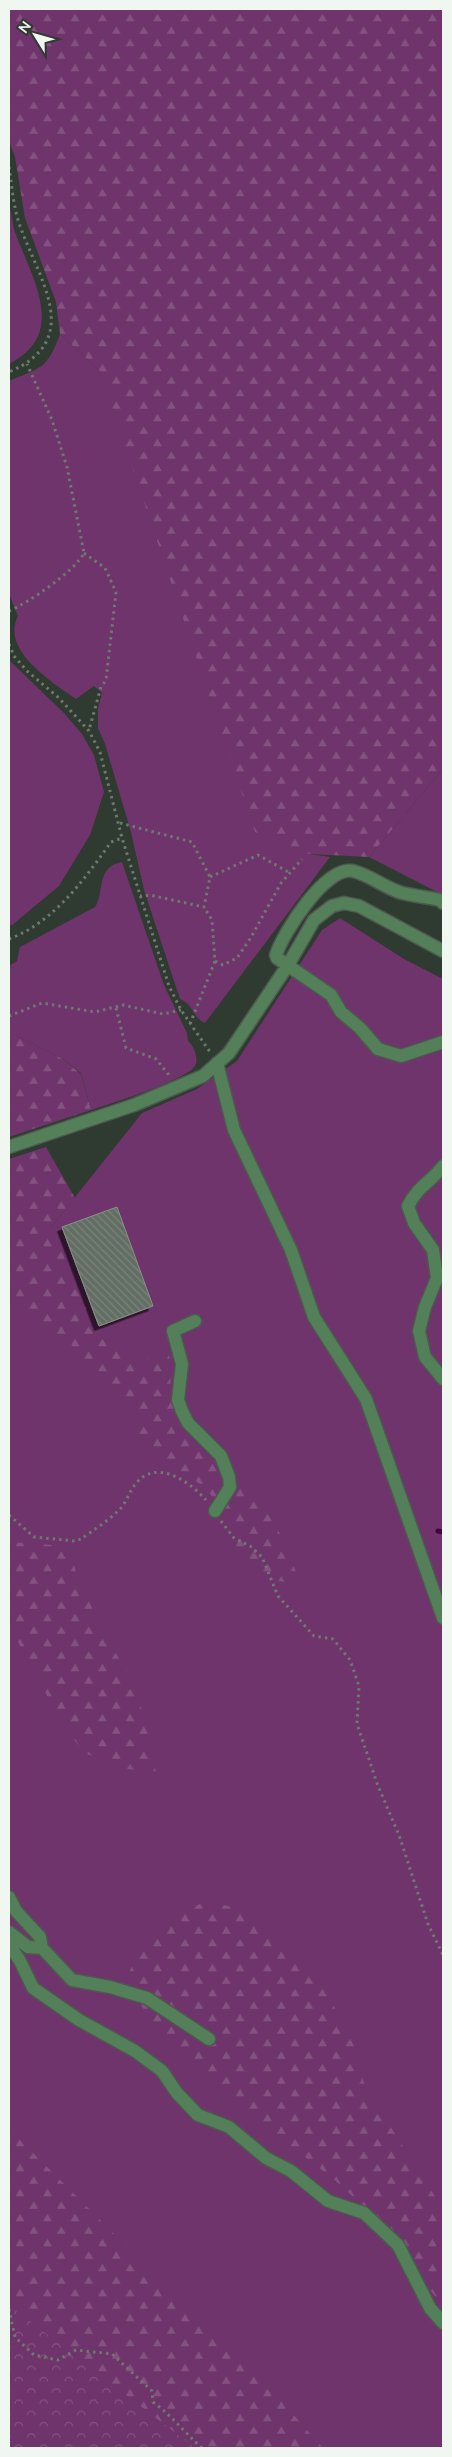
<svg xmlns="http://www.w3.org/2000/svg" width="452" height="2457" viewBox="0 0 452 2457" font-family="'Nunito Sans',sans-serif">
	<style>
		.grass { fill: #6f346b }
		.forest { fill: url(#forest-firs) }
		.park { fill: url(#park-crowns) }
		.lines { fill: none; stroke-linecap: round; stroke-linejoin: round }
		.stream { stroke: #41043f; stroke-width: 5 }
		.building { fill: url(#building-back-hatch); stroke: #879388; filter: url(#shadow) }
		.minor-casing { stroke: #4e584f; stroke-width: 15 }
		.path { stroke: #6e786f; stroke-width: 3; stroke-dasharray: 2.5 4; stroke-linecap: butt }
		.minor { stroke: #538059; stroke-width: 12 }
	</style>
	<defs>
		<pattern id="forest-firs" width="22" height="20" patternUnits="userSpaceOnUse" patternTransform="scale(1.25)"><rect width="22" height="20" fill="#6f346b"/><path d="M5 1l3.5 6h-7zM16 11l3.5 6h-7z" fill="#845280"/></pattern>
		<pattern id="park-crowns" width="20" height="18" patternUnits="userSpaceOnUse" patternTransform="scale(1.25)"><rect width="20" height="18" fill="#6f346b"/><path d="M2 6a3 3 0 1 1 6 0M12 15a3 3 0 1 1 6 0" fill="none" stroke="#845280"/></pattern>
		<pattern id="building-back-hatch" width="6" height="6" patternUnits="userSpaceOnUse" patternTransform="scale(1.25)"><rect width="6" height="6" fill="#626e63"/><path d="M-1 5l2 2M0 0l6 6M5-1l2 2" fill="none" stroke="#79837a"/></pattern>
		<filter id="shadow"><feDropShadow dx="-4.5" dy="4.5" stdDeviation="0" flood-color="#0009"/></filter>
	</defs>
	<rect width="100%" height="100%" fill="#2f3a30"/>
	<path class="grass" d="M9 202C11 211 12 220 14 229 29 274 71 333 9 364Z
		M60 334 100 371 309 854 330 857 205 1023C193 1018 193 1004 180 999L144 890 131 832 105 744 98 728V709L102 693 94 686 76 699C53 683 0 650 18 616L9 594V381C42 367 47 369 60 334Z
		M9 660 64 713 82 734 94 755 104 792 90 835 59 886 11 926 9 920Z
		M443 769V895L369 857Z
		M122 862 164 985 187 1033 188 1041C194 1046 199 1059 195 1066 186 1080 110 1104 91 1110L81 1073 63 1059 9 1032V966L17 961 20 947 95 907C105 893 95 867 122 862Z
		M340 918 404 959 443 979V2448H185L9 2313V1280L142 1113 197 1089 237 1061 322 930Z"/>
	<path class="forest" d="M9 9H443V769L369 857 309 854 255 832 100 371 60 334 56 302 25 218 15 157 9 141Z
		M9 1032 63 1059 81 1074 91 1110 9 1137Z
		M46 1147 75 1198 51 1227 93 1324 129 1364 169 1352 171 1391 178 1416 212 1452 247 1482 277 1527 301 1584 278 1581 243 1567 223 1516 207 1488 164 1462 133 1436 139 1415 103 1381 66 1339 9 1304V1159Z
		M9 1542 69 1546 76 1572 103 1632 133 1682 144 1716 156 1772 127 1769 87 1754 66 1731 9 1625Z
		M206 1901 246 1910 322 1983 353 2043 365 2087 443 2209V2309L440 2302 406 2262 374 2216 337 2182 214 2086 174 2048 138 2002 130 1970 148 1938 174 1917Z
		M9 2124 21 2141 275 2394 323 2448H16L9 2426Z"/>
	<path class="park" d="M9 2305 195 2448H9Z"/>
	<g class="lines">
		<path class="stream" d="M438 1531 443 1532"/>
	</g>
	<path class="building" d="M117 1207 153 1306 99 1326 62 1227Z"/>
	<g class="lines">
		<defs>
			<path id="minor" d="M443 903 440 900C427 897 414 896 402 893 385 888 370 875 353 871 326 865 283 933 276 955L277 958 331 995 341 1012 360 1028 378 1049 401 1056 443 1042
				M217 1063 234 1130 291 1250 314 1317 366 1399 443 1618
				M9 1147 134 1105 203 1076 229 1053 288 965 314 920 332 906 344 903 359 906 443 951
				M443 1166C431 1182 417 1187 408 1206L414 1223 433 1250 437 1278 425 1307 419 1331 425 1357 443 1379
				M195 1321 173 1331 182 1364 178 1400 182 1411 188 1423 221 1456 229 1477 230 1487 215 1511
				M9 1897 16 1911 40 1937 42 1948
				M9 1932 28 1947 42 1948 72 1980 110 1987 147 1998 209 2039
				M9 1944 20 1961 33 1988 79 2020 135 2051 162 2071 177 2093 198 2115 229 2127 266 2158 291 2171 328 2201 364 2213 398 2245 430 2308 443 2323"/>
		</defs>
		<use href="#minor" class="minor-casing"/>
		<path class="path" d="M9 167C12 185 13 205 19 223 38 279 86 339 9 372
			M84 553 105 568 116 592 106 680 101 687 89 730
			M9 611C28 603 75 571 84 553L67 467 52 420 27 364
			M9 644 14 656 27 671 59 698 89 731 100 752 122 838 169 986 181 1010 210 1052
			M120 823 192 842 210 877 204 907 150 895 140 896
			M210 877 258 855 290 873
			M9 939C54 922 84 880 111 842L122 838
			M215 961 223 965 237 958 250 939 281 883 302 859
			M116 1008 126 1048 156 1059 169 1075
			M9 1016 42 1003 95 1012 123 1005 163 1014 181 1010
			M190 1024 215 961 212 920 204 907
			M9 1515 34 1537 75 1541 81 1539C91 1532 109 1520 118 1511 127 1503 129 1491 137 1482 158 1459 190 1482 206 1500
			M221 1521 234 1538 250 1546 262 1557 278 1596 314 1636 333 1639 350 1660 359 1686 357 1724 378 1786 399 1835 428 1924 443 1955
			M9 2309 15 2337 34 2355 58 2360 76 2350 112 2354 152 2391 153 2402C172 2416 185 2433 202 2448"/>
		<use href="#minor" class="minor"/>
	</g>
	<rect width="452" height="2457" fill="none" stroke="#eff7f0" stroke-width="20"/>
	<g transform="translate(35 35) rotate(307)" stroke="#2f3a30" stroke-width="4" paint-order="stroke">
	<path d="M0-4L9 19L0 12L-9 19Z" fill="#eff7f0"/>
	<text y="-8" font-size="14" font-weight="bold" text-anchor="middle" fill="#eff7f0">N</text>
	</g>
</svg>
